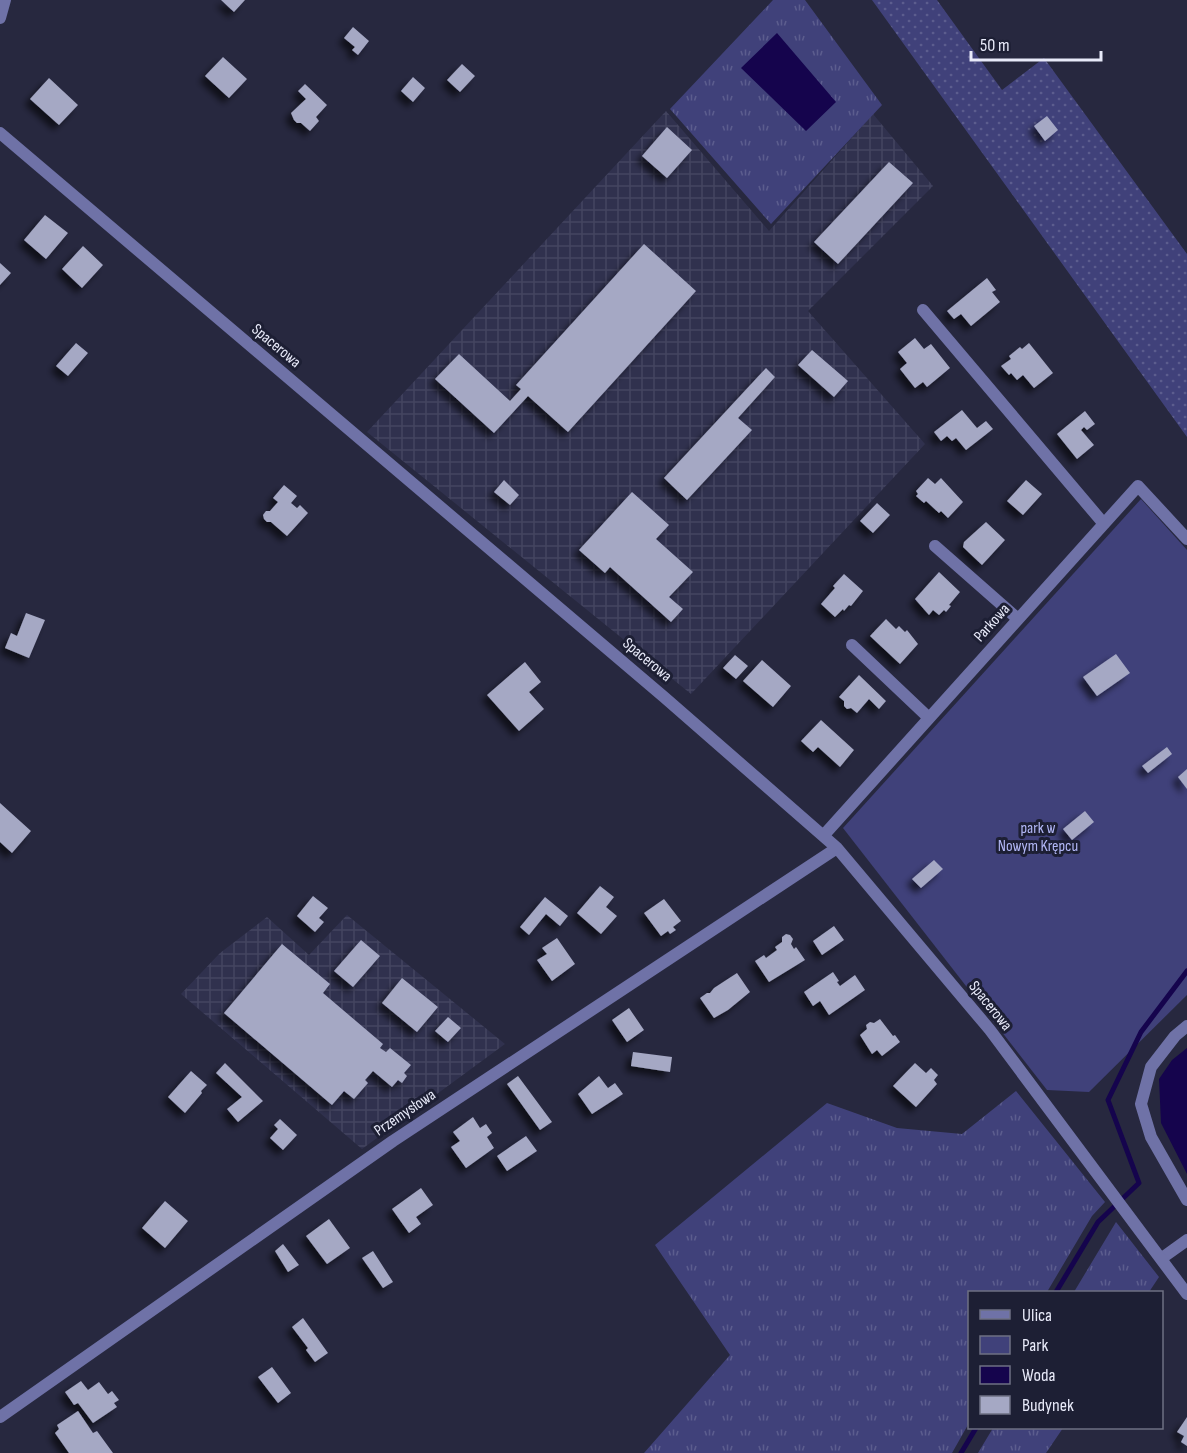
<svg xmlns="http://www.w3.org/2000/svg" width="1187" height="1453" viewBox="0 0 1187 1453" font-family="'Sofia Sans Condensed',sans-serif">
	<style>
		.industrial { fill: url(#industrial-grid) }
		.grass { fill: url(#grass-tufts) }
		.park { fill: #40417a }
		.garden { fill: url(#garden-dots) }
		.water { fill: #15044d }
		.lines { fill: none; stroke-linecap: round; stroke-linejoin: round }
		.stream { stroke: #15044d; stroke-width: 5 }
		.building { fill: #a5a8c4; filter: url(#shadow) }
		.pedestrian { stroke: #6f72a7; stroke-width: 12 }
		.minor { stroke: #6f72a7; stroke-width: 12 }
		.tertiary { stroke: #6f72a7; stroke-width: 12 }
		.labels { text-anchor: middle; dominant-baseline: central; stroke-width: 6; stroke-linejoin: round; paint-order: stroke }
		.street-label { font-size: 16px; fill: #e8eaf9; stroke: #1d1f34 }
		.park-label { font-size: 16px; fill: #b3b8f7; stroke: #1d1f34 }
	</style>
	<defs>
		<pattern id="industrial-grid" width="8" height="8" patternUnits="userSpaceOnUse" patternTransform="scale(1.5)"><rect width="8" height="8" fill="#30314e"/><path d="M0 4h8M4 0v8" fill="none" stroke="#444560"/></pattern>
		<pattern id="grass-tufts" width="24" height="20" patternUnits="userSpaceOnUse" patternTransform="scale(1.5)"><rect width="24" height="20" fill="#40417a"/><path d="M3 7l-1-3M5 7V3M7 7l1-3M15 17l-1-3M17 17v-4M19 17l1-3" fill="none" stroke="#5c5d8e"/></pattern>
		<pattern id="garden-dots" width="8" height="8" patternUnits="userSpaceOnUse" patternTransform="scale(1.5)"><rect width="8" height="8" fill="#40417a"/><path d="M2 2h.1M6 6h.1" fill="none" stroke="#5c5d8e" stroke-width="1.8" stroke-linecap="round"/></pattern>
		<filter id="shadow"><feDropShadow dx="-5.5" dy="5.5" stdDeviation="3" flood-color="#0009"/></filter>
	</defs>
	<rect width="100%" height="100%" fill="#27283f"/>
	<path class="industrial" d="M666 111 769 231 873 114 933 186 808 311 925 444 691 694 367 432Z
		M347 915 505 1044 362 1149 181 994 220 953 267 917 309 955Z"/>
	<path class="grass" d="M773 0H805L882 105 771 224 670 109Z
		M1016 1091 1105 1202 1092 1216 1047 1292H970L969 1423 952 1453H644L730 1355 655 1245 827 1103 897 1128 962 1134Z
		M1116 1222 1159 1277 1149 1292H1074Z
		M993 1428H1063L1046 1453H978Z"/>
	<path class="park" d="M1141 499 1187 550V995L1089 1092 1047 1090 843 828Z"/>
	<path class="garden" d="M872 0H937L1002 90 1044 58 1187 254V437Z"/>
	<path class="water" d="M777 33 836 102 806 131 741 68Z
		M1187 1048V1174L1161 1123 1159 1079 1172 1060Z"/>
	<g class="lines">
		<path class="stream" d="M1056 1292 1098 1222 1139 1183 1108 1100 1141 1032 1187 971
			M961 1453 976 1428"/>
	</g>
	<path class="building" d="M221 0H245L234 12Z
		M353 27 369 41 358 55 352 50 355 47 344 38Z
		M223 57 247 79 229 98 205 76Z
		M462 64 475 76 460 92 447 80Z
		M413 77 425 88 413 102 401 91Z
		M49 78 78 105 59 125 30 99Z
		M305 84 327 105 316 117 319 121 310 131 301 123H297L294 120 291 113 306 99 298 91Z
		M1047 116 1058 130 1045 141 1034 126Z
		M667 127 692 150 667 178 642 156Z
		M889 162 913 183 838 264 814 242Z
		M45 215 68 233 46 259 24 240Z
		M644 244 696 291 568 432 528 396 494 433 435 379 459 354 510 401 521 389 516 385Z
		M83 246 103 265 82 288 62 269Z
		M0 263 11 273 0 285Z
		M987 278 996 290 992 292 1000 302 971 326 961 314 954 319 947 311Z
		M915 338 924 349 931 344 950 368 927 387 923 382 915 388 900 369 907 363 898 352Z
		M76 343 88 353 68 376 56 366Z
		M1029 343 1053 373 1034 388 1023 375 1017 380 1011 373 1009 375 1001 366 1011 359 1009 356 1020 347 1022 349Z
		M812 350 848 381 834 397 798 365Z
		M766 368 775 377 738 418 752 430 687 500 664 478Z
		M962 410 977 428 986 421 993 429 966 450 956 438 952 441 947 436 941 441 934 432Z
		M1085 411 1095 424 1087 430 1084 427 1081 430 1094 445 1077 459 1057 434Z
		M928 478 935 484 941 478 963 502 948 518 941 511 939 513 926 501 924 503 916 496 918 494 916 491Z
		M504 480 519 495 510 505 494 492Z
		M1026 480 1042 494 1023 515 1007 501Z
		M284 485 297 496 291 503 297 508 300 505 308 513 287 536 271 522H267L264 519 263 515 266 511H270L278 502 273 498Z
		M632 492 669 525 656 539 693 572 669 597 683 609 671 622 610 567 605 573 579 550Z
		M877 503 890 515 873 533 860 521Z
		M986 522 1005 540 982 565 963 547 964 542Z
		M939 572 960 592 949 605 951 606 946 612 944 610 939 615 933 610 929 615 915 599Z
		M844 574 863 591 851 606 849 605 844 611 843 609 835 617 821 604 835 588 833 586Z
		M26 613 45 620 29 658 5 648 11 633 17 636Z
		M886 619 896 629 899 626 905 632 907 630 918 644 900 664 870 636Z
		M1116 654 1130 673 1097 696 1083 677Z
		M735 655 748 666 736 679 723 668Z
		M762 660 791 686 773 707 743 681Z
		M525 662 541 682 529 692 544 709 519 731 487 695Z
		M859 675 886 701 879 709 869 699 857 713 851 708 847 709 844 706V701L839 697Z
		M821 720 854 750 840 767 818 747 813 752 801 741Z
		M1167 747 1172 754 1148 773 1142 766Z
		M1187 769V789L1178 777Z
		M0 803 31 831 12 853 0 842Z
		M1085 811 1094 822 1072 840 1063 829Z
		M934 860 943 869 921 888 912 879Z
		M600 886 614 897 606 907 617 916 601 934 577 913Z
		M313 896 328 908 319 918 324 922 315 932 297 916Z
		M545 897 568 916 560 926 546 914 529 935 520 927Z
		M664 899 681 921 673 927 676 930 670 934 668 931 661 936 644 913Z
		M834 926 844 940 822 955 813 941Z
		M786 934 790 935 793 939 791 944 794 949 796 947 805 960 769 982 755 961 764 955 766 958 777 950 775 947 782 942V937Z
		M557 938 575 964 552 981 537 960 547 954 542 948Z
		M361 940 380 956 353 987 334 971Z
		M282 944 330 984 323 993 383 1044 380 1048 386 1052 390 1048 411 1065 404 1073 407 1076 402 1083 398 1080 392 1087 373 1071 365 1080 368 1083 354 1099 344 1091 332 1105 224 1013Z
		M833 972 839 981 837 982 840 986 855 975 865 990 829 1015 820 1001 813 1006 804 992Z
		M737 973 750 992 728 1010 714 1018 700 998 707 993H710L714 988Z
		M402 978 438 1007 417 1032 382 1003Z
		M629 1008 644 1030 627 1042 612 1020Z
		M448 1017 461 1028 448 1042 435 1031Z
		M880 1019 893 1036 895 1035 900 1042 882 1056 877 1050 872 1054 860 1035 867 1029 866 1025 870 1022 874 1023Z
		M633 1052 672 1057 670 1072 631 1066Z
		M225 1063 263 1101 238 1122 227 1109 242 1097 216 1073Z
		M915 1063 926 1073 931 1068 938 1075 934 1080 937 1084 916 1107 893 1086Z
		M191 1071 207 1085 201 1091 202 1093 185 1113 168 1097Z
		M518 1076 552 1122 540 1130 507 1084Z
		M599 1076 608 1088 615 1083 623 1094 592 1114 578 1094Z
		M473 1117 480 1128 486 1124 492 1133 487 1137 494 1148 466 1168 451 1147 460 1141 453 1132Z
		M280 1119 297 1135 283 1150 270 1138 278 1129 274 1125Z
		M526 1136 537 1151 507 1171 497 1156Z
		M421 1188 433 1205 416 1217 421 1224 409 1233 392 1209Z
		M165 1201 188 1221 165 1248 142 1228Z
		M329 1219 350 1248 327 1264 306 1236Z
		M283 1244 299 1265 288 1272 275 1251Z
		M373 1251 393 1282 383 1288 362 1258Z
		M303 1318 328 1353 315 1362 306 1350 308 1348 292 1327Z
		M272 1367 291 1393 278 1403 258 1377Z
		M81 1381 88 1390 99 1382 108 1394 112 1391 119 1400 114 1403 117 1407 93 1423 78 1403 74 1405 65 1392Z
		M78 1411 93 1433 97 1431 113 1453H69L55 1433 59 1429 57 1425Z
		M1187 1417V1446L1181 1442 1184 1436 1177 1432Z"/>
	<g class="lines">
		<path class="pedestrian" d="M1187 1026 1175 1036 1151 1067 1141 1104 1151 1137 1187 1200
			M1162 1258 1187 1240"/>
		<path class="minor" d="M0 133 664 697 837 848 990 1030 1187 1294
			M923 310 1104 524
			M935 546 1018 619
			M852 645 929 718
			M824 835 1138 486 1187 539
			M0 1417 393 1141 837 848"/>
		<path class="tertiary" d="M0 18 5 0"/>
	</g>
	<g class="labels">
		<g class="street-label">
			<text transform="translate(276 346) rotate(40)">Spacerowa</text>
			<text transform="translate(992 623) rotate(-48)">Parkowa</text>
			<text transform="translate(647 660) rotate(40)">Spacerowa</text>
			<text transform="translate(990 1006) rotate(51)">Spacerowa</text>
			<text transform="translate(405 1113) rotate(-34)">Przemysłowa</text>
		</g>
		<g class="park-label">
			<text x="1038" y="828">park w<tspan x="1038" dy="18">Nowym Krępcu</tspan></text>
		</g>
	</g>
	<rect x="968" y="1291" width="195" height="138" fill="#1d1f34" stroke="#6e7083" stroke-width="1.5"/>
	<rect x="980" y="1310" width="30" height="9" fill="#6f72a7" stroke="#6e7083" stroke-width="1.5"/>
	<text x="1022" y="1321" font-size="18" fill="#e8eaf9">Ulica</text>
	<rect x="980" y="1336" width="30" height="18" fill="#40417a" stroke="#6e7083" stroke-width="1.5"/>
	<text x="1022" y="1351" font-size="18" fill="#e8eaf9">Park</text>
	<rect x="980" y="1366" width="30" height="18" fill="#15044d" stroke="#6e7083" stroke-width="1.5"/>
	<text x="1022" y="1381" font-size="18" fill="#e8eaf9">Woda</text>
	<rect x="980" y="1396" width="30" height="18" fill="#a5a8c4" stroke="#6e7083" stroke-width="1.5"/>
	<text x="1022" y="1411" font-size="18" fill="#e8eaf9">Budynek</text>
	<path d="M971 51v9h130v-9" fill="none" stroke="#e8eaf9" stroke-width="3"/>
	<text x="980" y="51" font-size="18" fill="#e8eaf9" stroke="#1d1f34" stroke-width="4.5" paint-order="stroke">50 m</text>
</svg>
